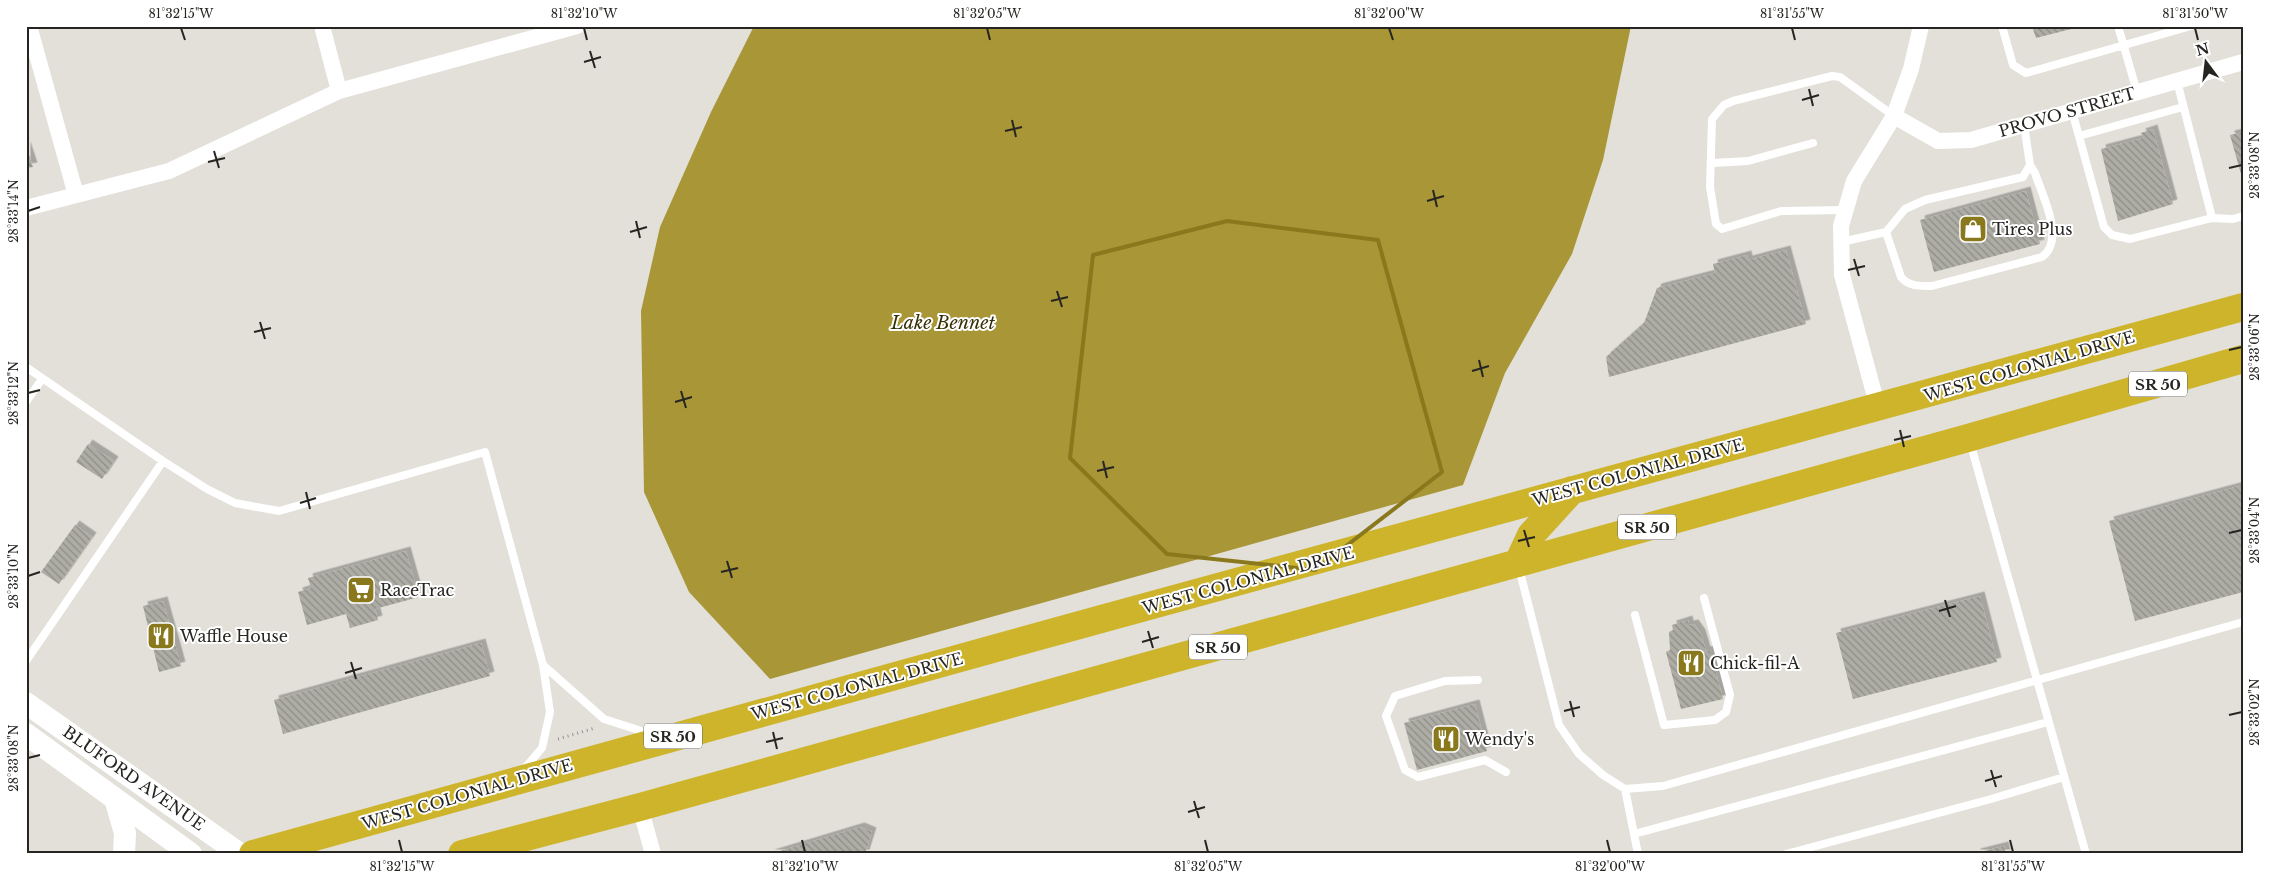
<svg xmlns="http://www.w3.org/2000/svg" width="2269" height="880" viewBox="0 0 2269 880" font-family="'Libre Baskerville',serif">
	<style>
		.water { fill: #a89637 }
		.building { fill: url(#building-back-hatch); filter: url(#shadow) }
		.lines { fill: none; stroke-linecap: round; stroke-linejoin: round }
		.path { stroke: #93918c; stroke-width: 3; stroke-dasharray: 1 4; stroke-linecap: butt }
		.lane { stroke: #fff; stroke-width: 8 }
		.street { stroke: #fff; stroke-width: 16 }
		.secondary { stroke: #fff; stroke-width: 22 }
		.highway { stroke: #cdb42a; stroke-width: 28 }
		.marked { fill: none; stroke: #89781c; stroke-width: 4; stroke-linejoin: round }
		.ticks { fill: none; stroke: #262522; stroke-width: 2 }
		.labels { text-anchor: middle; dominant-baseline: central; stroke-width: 4; stroke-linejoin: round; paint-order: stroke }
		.shield { fill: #fff; stroke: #676664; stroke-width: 1 }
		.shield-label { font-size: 15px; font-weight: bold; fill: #262522 }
		.street-label { font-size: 16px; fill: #262522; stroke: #fff }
		.poi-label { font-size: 16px; fill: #262522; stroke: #fff; text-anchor: start }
		.water-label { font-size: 18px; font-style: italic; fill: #362f05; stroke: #fff }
		.neatline { fill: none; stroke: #262522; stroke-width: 2 }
		.ticks-label { font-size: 12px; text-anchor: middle; fill: #262522 }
	</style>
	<defs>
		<pattern id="building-back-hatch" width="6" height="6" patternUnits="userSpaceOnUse" patternTransform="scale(1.25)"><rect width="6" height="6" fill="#aeada5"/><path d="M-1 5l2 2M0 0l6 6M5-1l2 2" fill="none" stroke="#8d8d86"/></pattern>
		<filter id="shadow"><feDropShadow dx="4.5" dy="-4.5" stdDeviation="0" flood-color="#0004"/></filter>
	</defs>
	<rect width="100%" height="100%" fill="#e2e0d8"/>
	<path class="water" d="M754 26H1631L1603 160 1572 254 1505 373 1463 485 770 679 689 592 644 492 641 311 660 227 711 112Z"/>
	<path class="building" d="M2032 26H2078L2079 27 2036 38Z
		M2153 129 2173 204 2118 221 2101 149 2143 138 2141 133Z
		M2243 132V173L2241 174 2230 135Z
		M26 146 33 167 26 168Z
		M2026 191 2040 244 1934 272 1920 220Z
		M1786 250 1806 324 1609 377 1606 357 1644 323 1657 288 1715 273 1713 264 1747 255 1748 260Z
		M88 444 114 461 102 479 76 462Z
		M2243 485V592L2135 621 2109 521Z
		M75 525 92 537 59 584 41 572Z
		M406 551 419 597 375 609 378 620 350 628 346 614 307 625 298 592 311 588 308 578Z
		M1980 596 1997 662 1853 699 1836 633Z
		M163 601 181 666 159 672 143 606Z
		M1688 620 1689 625 1694 624 1701 634 1706 651 1710 650 1723 699 1681 709 1666 652 1670 650 1669 632 1673 630 1672 625Z
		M481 643 490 676 283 734 274 700Z
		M1475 704 1487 751 1417 770 1404 723Z
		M860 827 872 832 865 854H770Z
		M2004 846 2006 854H1976V853Z"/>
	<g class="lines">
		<path class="path" d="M558 739 595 728"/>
		<path class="lane" d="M2002 26 2013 65 2026 73 2191 26
			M2118 26 2137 92
			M2177 81 2212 218 2233 219 2243 216
			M2072 111 2104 227 2112 235 2130 239 2212 218
			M2079 136 2183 107
			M1712 163 1748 161 1813 143
			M1846 210 1781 211 1722 229 1716 224 1710 187 1712 119 1724 105 1733 101 1832 76 1840 77 1894 116
			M1886 232 1901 277C1909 287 1920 286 1932 286L2042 257C2066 240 2042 195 2035 173L2030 165
			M1841 242 1886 232 1905 209 1925 200 2023 177 2030 165 2024 125
			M26 367 163 461 207 489 235 503 279 511 485 452 543 665 550 712 542 748 525 768
			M26 402 42 379
			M1970 442 2086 854
			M1519 568 1559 725 1579 754 1603 775 1625 789 1663 786 2243 622
			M1635 615 1664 725 1715 720 1726 712 1730 695 1704 598
			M26 661 163 461
			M543 665 604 719 651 734
			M1478 680 1445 681 1395 696 1386 716 1405 770 1418 777 1485 760 1506 772
			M1625 789 1638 854
			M1634 834 2048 722
			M1786 854 1991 799 2064 777"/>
		<path class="street" d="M29 26 76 195
			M322 26 339 91
			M1894 116 1938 141 1971 140 2243 62
			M26 208 169 171 339 91 577 26
			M1878 408 1842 275 1841 226 1854 181 1894 116 1911 69 1921 26
			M640 807 653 854"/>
		<path class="secondary" d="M26 703 240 854
			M26 734 191 854
			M115 799 125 833 124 854"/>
		<path class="highway" d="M1518 563 1531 535 1572 490
			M253 854C915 667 1580 490 2243 307
			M462 854 640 807 1968 438 2243 359"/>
	</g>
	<path class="marked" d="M1227 221 1378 240 1442 472 1315 570 1167 554 1070 458 1093 255Z"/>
	<path class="ticks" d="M181 28 185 40M584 28 587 40M987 28 990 40M1389 28 1393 40M1792 28 1795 40M2195 28 2198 40M590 51 595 68M584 62 601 57M1809 89 1813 106M1802 100 1819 95M1012 120 1016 137M1005 131 1022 127M214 151 219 168M208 162 225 158M2229 168 2242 165M1433 190 1437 207M1427 201 1444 196M28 211 40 207M636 221 640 238M630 232 647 227M1854 259 1859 276M1848 270 1865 266M1057 291 1062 307M1051 301 1068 297M260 322 265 339M254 332 271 328M2229 350 2242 347M1479 360 1483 377M1472 371 1489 366M681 391 686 408M28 393 40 390M675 402 692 397M1900 430 1904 447M1894 440 1911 436M1103 461 1107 478M1097 471 1114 467M306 492 310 509M300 503 316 498M1524 530 1529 547M2229 533 2242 530M1518 541 1535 537M727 561 732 578M721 572 738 568M28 576 40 572M1945 600 1950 617M1939 611 1956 606M1148 631 1153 648M1142 642 1159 637M351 662 356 679M345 673 362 668M1570 701 1574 717M1564 711 1580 707M2229 715 2242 712M773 732 777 749M766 742 783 738M28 758 40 755M1991 770 1996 787M1985 781 2002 776M1194 801 1199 818M1188 812 1205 807M399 840 402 852M802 840 805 852M1205 840 1208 852M1607 840 1610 852M2010 840 2013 852"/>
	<defs>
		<symbol id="shop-square" viewBox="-11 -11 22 22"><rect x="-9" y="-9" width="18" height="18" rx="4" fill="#89781c" stroke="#fff"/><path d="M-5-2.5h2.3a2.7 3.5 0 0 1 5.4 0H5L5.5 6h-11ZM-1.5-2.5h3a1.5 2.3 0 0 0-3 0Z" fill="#fff"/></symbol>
		<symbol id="supermarket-square" viewBox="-11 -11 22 22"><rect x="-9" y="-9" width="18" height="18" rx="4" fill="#89781c" stroke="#fff"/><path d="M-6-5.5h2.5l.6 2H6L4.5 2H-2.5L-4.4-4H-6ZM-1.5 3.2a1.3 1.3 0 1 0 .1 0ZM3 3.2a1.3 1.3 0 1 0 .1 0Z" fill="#fff"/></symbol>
		<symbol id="restaurant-square" viewBox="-11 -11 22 22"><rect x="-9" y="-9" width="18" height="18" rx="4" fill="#89781c" stroke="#fff"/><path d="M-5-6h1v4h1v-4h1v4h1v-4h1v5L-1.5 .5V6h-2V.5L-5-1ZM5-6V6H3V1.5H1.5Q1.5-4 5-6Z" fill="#fff"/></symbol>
	</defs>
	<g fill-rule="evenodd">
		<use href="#shop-square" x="1957" y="213" width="32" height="32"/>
		<use href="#supermarket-square" x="345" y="574" width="32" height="32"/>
		<use href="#restaurant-square" x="145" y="620" width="32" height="32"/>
		<use href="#restaurant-square" x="1675" y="647" width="32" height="32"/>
		<use href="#restaurant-square" x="1430" y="723" width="32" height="32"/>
	</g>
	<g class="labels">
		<g class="shield">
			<rect x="2129" y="371.5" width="58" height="25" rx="4"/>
			<rect x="1618" y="514.5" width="58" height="25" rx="4"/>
			<rect x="1189" y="634.5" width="58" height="25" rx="4"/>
			<rect x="644" y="723.5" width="58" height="25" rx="4"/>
		</g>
		<g class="shield-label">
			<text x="2158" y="384">SR 50</text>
			<text x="1647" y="527">SR 50</text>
			<text x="1218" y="647">SR 50</text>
			<text x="673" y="736">SR 50</text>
		</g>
		<g class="street-label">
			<text transform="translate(2067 112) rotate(-16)">PROVO STREET</text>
			<text transform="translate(2029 366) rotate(-16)">WEST COLONIAL DRIVE</text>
			<text transform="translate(1638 472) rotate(-15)">WEST COLONIAL DRIVE</text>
			<text transform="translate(1248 580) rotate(-15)">WEST COLONIAL DRIVE</text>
			<text transform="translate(857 686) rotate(-15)">WEST COLONIAL DRIVE</text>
			<text transform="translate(134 778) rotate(35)">BLUFORD AVENUE</text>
			<text transform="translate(467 794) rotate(-16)">WEST COLONIAL DRIVE</text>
		</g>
		<g class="poi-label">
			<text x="1992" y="229">Tires Plus</text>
			<text x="380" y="590">RaceTrac</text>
			<text x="180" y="636">Waffle House</text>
			<text x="1710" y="663">Chick-fil-A</text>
			<text x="1465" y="739">Wendy's</text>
		</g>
		<g class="water-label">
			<text x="943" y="323">Lake Bennet</text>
		</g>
	</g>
	<rect width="2269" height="880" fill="none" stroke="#ffffff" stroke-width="55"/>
	<g transform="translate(2206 62) rotate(345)" stroke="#ffffff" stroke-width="4" paint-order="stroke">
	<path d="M0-4L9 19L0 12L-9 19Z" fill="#262522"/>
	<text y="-8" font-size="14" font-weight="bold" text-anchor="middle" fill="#262522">N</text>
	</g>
	<rect x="28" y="28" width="2214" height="824" class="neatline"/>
	<g class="ticks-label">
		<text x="181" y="18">81°32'15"W</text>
		<text x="584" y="18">81°32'10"W</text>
		<text x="987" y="18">81°32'05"W</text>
		<text x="1389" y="18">81°32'00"W</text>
		<text x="1792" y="18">81°31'55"W</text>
		<text x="2195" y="18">81°31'50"W</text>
		<text transform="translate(2255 165) rotate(-90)" y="4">28°33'08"N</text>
		<text transform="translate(14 211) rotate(-90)" y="4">28°33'14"N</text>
		<text transform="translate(2255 347) rotate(-90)" y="4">28°33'06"N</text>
		<text transform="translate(14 393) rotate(-90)" y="4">28°33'12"N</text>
		<text transform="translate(2255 530) rotate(-90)" y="4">28°33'04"N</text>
		<text transform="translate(14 576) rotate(-90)" y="4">28°33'10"N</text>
		<text transform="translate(2255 712) rotate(-90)" y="4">28°33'02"N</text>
		<text transform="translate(14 758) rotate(-90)" y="4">28°33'08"N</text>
		<text x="402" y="871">81°32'15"W</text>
		<text x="805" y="871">81°32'10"W</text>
		<text x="1208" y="871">81°32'05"W</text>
		<text x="1610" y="871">81°32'00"W</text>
		<text x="2013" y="871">81°31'55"W</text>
	</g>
</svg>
